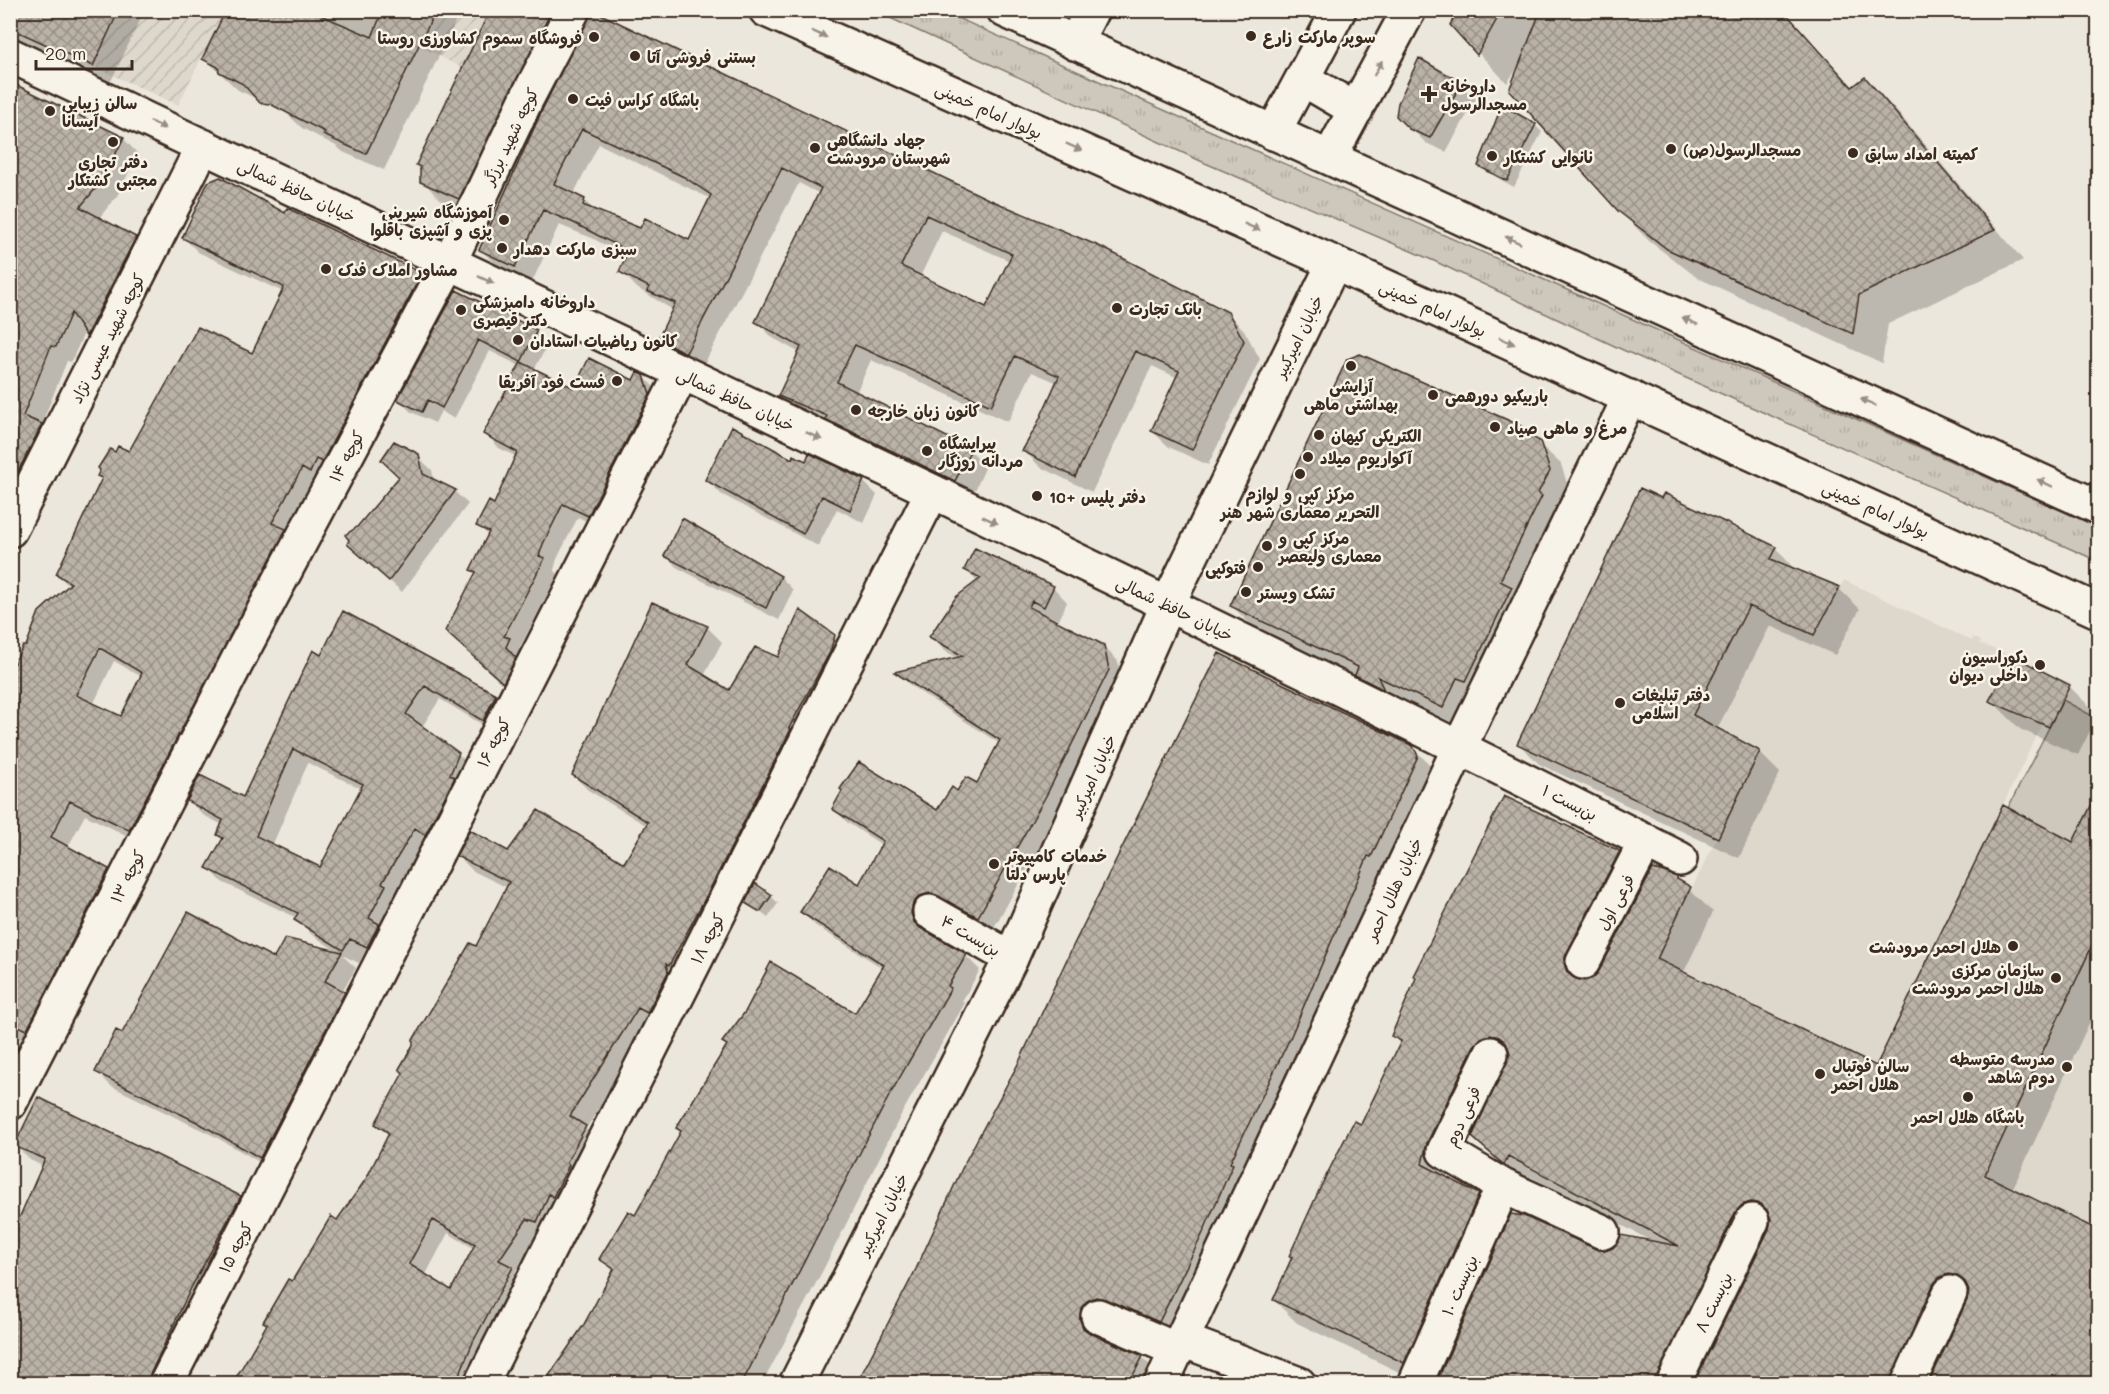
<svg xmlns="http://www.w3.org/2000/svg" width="2109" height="1394" viewBox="0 0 2109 1394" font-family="Mali,'Playpen Sans Arabic',sans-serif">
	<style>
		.built { fill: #ddd7cc }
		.industrial { fill: url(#industrial-furrows) }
		.grass { fill: url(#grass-tufts); stroke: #84796d; stroke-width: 1.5 }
		.park { fill: #cec8bc; stroke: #84796d; stroke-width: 1.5 }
		.shadow { fill: #0003; fill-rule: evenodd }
		.building { fill: url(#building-cross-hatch); stroke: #3b2a1e; stroke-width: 1.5; fill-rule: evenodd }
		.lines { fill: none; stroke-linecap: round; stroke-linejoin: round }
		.minor-casing { stroke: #3b2a1e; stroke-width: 38 }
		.tertiary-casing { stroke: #3b2a1e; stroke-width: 38 }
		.secondary-casing { stroke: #3b2a1e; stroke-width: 38 }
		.minor { stroke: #f7f3e8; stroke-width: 33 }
		.tertiary { stroke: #f7f3e8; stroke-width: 33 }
		.secondary { stroke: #f7f3e8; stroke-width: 33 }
		.oneway { fill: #998e83 }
		.poi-dot { fill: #3b2a1e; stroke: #f7f3e8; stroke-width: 2 }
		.labels { text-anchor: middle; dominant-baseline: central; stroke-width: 5; stroke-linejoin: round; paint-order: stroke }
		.poi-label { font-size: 16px; font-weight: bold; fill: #3b2a1e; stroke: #f7f3e8; text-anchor: start }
		.street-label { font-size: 16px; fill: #3b2a1e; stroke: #f7f3e8 }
	</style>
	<defs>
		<pattern id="industrial-furrows" width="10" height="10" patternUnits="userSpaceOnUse" patternTransform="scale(1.5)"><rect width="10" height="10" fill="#ddd7cc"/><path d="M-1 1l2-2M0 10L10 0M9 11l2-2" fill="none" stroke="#bfb9af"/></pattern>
		<pattern id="grass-tufts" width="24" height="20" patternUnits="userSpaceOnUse" patternTransform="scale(1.5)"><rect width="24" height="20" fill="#cec8bc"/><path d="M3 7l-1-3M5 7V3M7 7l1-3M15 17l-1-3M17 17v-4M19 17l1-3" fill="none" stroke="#b2aca1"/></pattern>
		<pattern id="building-cross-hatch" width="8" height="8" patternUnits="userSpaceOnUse" patternTransform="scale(1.5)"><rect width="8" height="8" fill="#bab2a7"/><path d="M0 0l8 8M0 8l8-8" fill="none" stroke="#989187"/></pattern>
	</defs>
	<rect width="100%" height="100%" fill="#ece7dc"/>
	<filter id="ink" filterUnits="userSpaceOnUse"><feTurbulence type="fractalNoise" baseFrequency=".0167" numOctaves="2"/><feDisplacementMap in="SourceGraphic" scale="12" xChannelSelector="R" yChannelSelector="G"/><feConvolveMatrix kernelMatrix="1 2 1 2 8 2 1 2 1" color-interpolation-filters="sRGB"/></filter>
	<g filter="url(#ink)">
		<path class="built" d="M1771 559 1786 565 1764 613 1815 635 1844 580 1972 641 1973 637 1981 641 1980 644 2013 656 1989 701 2042 725 1876 1066 1657 959 1760 751 1693 715Z
			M2098 933V1230L1986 1176Z"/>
		<path class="industrial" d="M120 11H225L178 105 93 66Z
			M436 11H490L462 68 420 46Z"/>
		<path class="grass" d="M875 11H942L2098 527V561L1623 350 1432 260 1205 163Z"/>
		<path class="park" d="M2063 700 2098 719V792L2073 842 2008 808Z"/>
		<path class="shadow" d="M10 10H145L110 83 10 37Z
			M227 10 261 101 238 90 204 58Z
			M333 10H461L384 170 343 152 336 146 302 128 284 111Z
			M491 10H565L480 219 443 202 422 181Z
			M1460 10H1783L1854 88 1865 79 1894 108 2023 260 1888 324 1882 363 1698 278 1649 241 1619 210 1522 61 1507 83 1452 25Z
			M10 83 123 138 138 154 117 196 99 218 136 238 151 253 102 350 85 331 71 362 67 361 44 418 48 422 10 529Z
			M1461 84 1476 99 1446 152 1426 143 1398 116Z
			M545 107 986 199 1100 248 1227 313 1244 330 1260 359 1208 465 1169 447 1152 431 1178 378 1152 366 1092 492 1040 467 1024 450 1058 383 1032 372 1008 422 871 360 856 393 970 450 986 466 972 497 796 412 780 395 800 353 773 338 757 322 820 194 799 183 702 368 676 355 659 339 673 310 637 288 621 271 627 257 592 238 559 225 532 282 497 266 481 250ZM599 144 711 199 690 242 641 230 595 211 584 200 573 195ZM942 231 1010 261 987 309 920 277ZM798 402 834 417 833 420 798 405Z
			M1535 125 1542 132 1514 187 1487 172 1479 165Z
			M288 210 421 274 436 289 144 844 85 815 68 847 109 870 123 884 26 1042 10 1034V662L15 664 69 586 57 574 103 479 99 475 116 454 129 453 253 355 283 292 198 252 183 237 286 215ZM114 661 142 677 122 718 93 705Z
			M456 292 536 332 548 344 534 370 575 390 634 381 643 376 658 391 603 529 578 517 557 559 554 570 558 574 519 649 524 654 518 696 461 645 477 574 472 569 489 536 478 525 495 506 517 457 499 448 485 433 520 366 490 351 454 419 441 411 435 423 411 412 399 400Z
			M1521 427 1561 464 1570 493 1464 728 1397 696 1403 709 1378 696 1359 678 1253 627 1232 606Z
			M418 457 432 470 434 481 455 492 468 504 402 592 362 556 351 540 358 528Z
			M793 461 863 481 877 495 864 523 837 509 818 546 721 494 707 480Z
			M683 520 781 577 793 590 779 620 678 568 665 555Z
			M1776 548 1796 571 1839 589 1860 609 1835 655 1770 626 1717 729 1759 752 1780 773 1739 858 1539 764 1518 743Z
			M965 570 1053 587 1067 602 1059 620 1051 617 1050 619 1103 646 1118 661 1123 685 1061 809 992 931 925 928 927 933 966 956 980 970 962 1001 965 1003 902 1113 823 1270 762 1384H547L557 1365 584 1327 614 1272 601 1258 636 1217 682 1133 677 1128 855 1015 884 969 816 926 802 912 859 886 882 845 848 823 834 809 938 812 958 793 977 785 1000 744 911 686 897 672 958 658 945 651 931 637 978 582Z
			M344 613 496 695 510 710 498 734 440 699 422 727 458 754 473 768 382 961 365 952 359 963 342 955 356 968 342 992 358 1008 275 1171 214 1136 111 1086 96 1071 122 1035 275 960 286 939 341 954 311 934 297 918 222 882 208 867 224 840 219 835 223 825 203 815 188 800 243 799ZM308 763 362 789 320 869 272 846Z
			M707 627 722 642 704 676 730 692 779 659 834 636 849 651 653 1021 586 1129 599 1142 515 1272 526 1283 477 1384H235L268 1325 264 1322 367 1180 390 1136 377 1124 508 888 473 871 458 856 508 853 625 865 647 826 588 790 573 775ZM448 1233 475 1249 452 1292 425 1276Z
			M2069 686 2098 715 2078 755 2020 729 1991 700Z
			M1412 747 1433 768 1179 1341 1101 1329 1100 1339 1142 1357 1162 1378 1160 1384H858L918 1269Z
			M2098 795V1004L2012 1190 2098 1231V1384H1930L1969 1298 1961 1301 1921 1384H1696L1771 1226 1764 1228 1686 1384H1447L1446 1365 1595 1251 1605 1252 1653 1242 1531 1177 1527 1186 1474 1136 1509 1059 1503 1061 1449 1167 1446 1179 1478 1195 1501 1218 1424 1384 1297 1323 1274 1300 1293 1258 1290 1256 1362 1126 1401 1044 1393 1035 1619 852 1642 875 1588 981 1593 979 1677 878 1713 912 1683 974 1877 1068 2074 844Z
			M771 896 778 903 768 918 747 902Z
			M16 1146 240 1197 253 1211 166 1384H10V1245L43 1166 30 1160Z"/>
		<path class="building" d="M10 10H119L93 66 10 28Z
			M226 10H309L372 37 383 10H436L366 154 323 135 325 132 270 104 260 103 243 84 219 72 218 67 202 59Z
			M490 10H552L459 199 420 182V167L416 165Z
			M592 10 986 198 1101 247 1228 312 1244 341 1192 450 1151 431 1179 371 1135 351 1075 477 1022 451 1036 427 1059 376 1015 356 991 406 855 345 837 382 971 449 955 481 825 419 827 416 778 396 801 347 755 322 821 188 782 168 686 353 658 339 675 303 647 291 649 287 619 272 628 251 574 223 543 210 515 267 479 250 544 106ZM582 129 684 177 711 195 689 240 645 218 640 228 583 205 585 199 554 184ZM926 215 1012 254 986 307 901 266Z
			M1458 10H1502L1477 55 1450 25Z
			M1541 10H1783L1852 87 1865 77 1995 230 1859 295 1853 334 1667 249 1618 211 1509 90Z
			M1419 58 1462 83 1430 138 1409 129 1396 116 1398 103Z
			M10 82 124 137 102 181 80 207 136 237 86 336 71 313 56 347 51 346 23 416 42 424 10 487Z
			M1502 105 1536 124 1507 181 1478 166Z
			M220 177 285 213 287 208 422 273 322 462 316 459 310 473 302 468 272 523 286 529 129 830 70 801 51 837 109 869 27 1030 10 1022V671L23 646H26L39 612 71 583 56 574 102 478 97 476 100 470 98 468 110 449 115 452 118 446 129 451 198 327 252 353 284 287 182 238 208 182ZM100 648 142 673 121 716 76 695Z
			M456 290 537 330 521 362 478 340 442 408 428 400 422 412 397 400Z
			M1360 354 1521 426 1519 431 1540 441 1550 471 1538 493 1542 496 1500 581 1512 587 1466 681 1457 678 1443 708 1378 677 1384 690 1355 675 1358 667 1230 606 1347 359Z
			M589 358 633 380 637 372 644 375 650 394 588 516 563 504 543 544 539 556 545 558 504 636 510 638 506 647 516 658 503 683 445 631 476 572 470 570 489 532 476 526 489 501 494 504 517 452 483 434 521 362 574 388Z
			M732 426 792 459 793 455 806 461 809 453 864 480 850 510 822 496 803 534 705 480Z
			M394 441 419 454 423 474 456 490 389 581 347 544 349 540 345 535 357 527 399 477 381 460Z
			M1640 488 1661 498 1664 493 1777 547 1771 559 1840 587 1814 635 1749 606 1693 715 1760 751 1718 838 1517 744Z
			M682 518 781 576 766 608 664 556Z
			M975 548 1054 586 1044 607 1032 601 1029 607 1104 645 1109 670 1047 794 978 917 930 893 920 896 913 903 911 913 914 922 920 928 967 954 948 986 951 988 888 1098 742 1383H544L583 1326 614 1269 599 1259 628 1211 635 1215 681 1131 676 1128 727 1045 722 1042 745 1012 771 962 855 1013 884 965 800 912 830 865 859 884 883 841 832 809 842 791 840 789 859 762 937 810 952 787 957 791 966 777 977 783 1000 740 894 672 963 656 929 637 956 597 981 578 964 570Z
			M652 602 708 626 688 665 729 690 755 647 778 657 800 610 835 635 830 652 789 728 791 729 710 889 669 966 666 964 668 972 647 1013 638 1008 570 1116 586 1126 567 1162 569 1165 553 1197 549 1194 537 1222 527 1219 499 1260 513 1267 473 1342 456 1383H233L267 1324 263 1322 288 1279 292 1281 331 1216 337 1220 366 1179 389 1133 375 1124 403 1073 399 1069 413 1045V1040L470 943 476 946 509 882 456 856 470 830 508 851 538 810 624 863 648 822 572 775ZM433 1220 475 1244 451 1290 409 1264Z
			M343 611 496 694 483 721 425 686 406 714 459 753 450 775 455 777 425 835 415 828 382 883 386 885 369 918 379 924 367 947 350 939 343 950 294 920 298 913 206 868 223 838 217 835 223 820 187 801 200 775 243 797 313 650 321 655ZM293 749 363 784 320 867 256 836Z
			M1219 653 1413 746 1418 756 1371 857 1368 856 1291 1036 1230 1163 1233 1164 1202 1235 1159 1322 1105 1299 1096 1297 1087 1301 1081 1308 1080 1319 1083 1328 1090 1333 1143 1356 1129 1383H857L916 1269 965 1162 1019 1062 1074 944Z
			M2013 656 2070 685 2049 727 1989 701Z
			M2098 792V933L1985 1175 2098 1230V1383H1929L1967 1300 1969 1291 1965 1282 1957 1276 1949 1274 1940 1277 1933 1285 1890 1383H1694L1769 1229 1771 1219 1767 1210 1760 1204 1751 1202 1742 1205 1735 1213 1655 1383H1448L1438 1379 1511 1214 1524 1216 1596 1249 1605 1251 1613 1248 1621 1235 1679 1246 1508 1156 1504 1165 1472 1137 1510 1053 1506 1043 1499 1037 1490 1035 1481 1038 1474 1046 1427 1143 1422 1164 1479 1194 1404 1363 1273 1300 1292 1257 1289 1256 1321 1186 1354 1121 1361 1124 1401 1041 1391 1036 1416 978 1413 976 1504 796 1620 851 1566 954 1564 963 1567 972 1574 978 1584 981 1593 978 1599 971 1653 869 1664 872 1678 877 1677 879 1691 887 1657 959 1876 1066 2003 805 2073 842Z
			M755 883 772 895 760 912 745 903Z
			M188 912 274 958 285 938 342 952 325 981 345 992 260 1158 197 1122 95 1072 116 1030 122 1033Z
			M38 1097 241 1196 191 1288 146 1383H10V1239L45 1159 14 1146Z"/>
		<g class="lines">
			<defs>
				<path id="minor" d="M1075 43 1092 10
					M10 55C568 320 1130 578 1680 859
					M10 530 203 146
					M930 912 1011 958
					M1583 962 1646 841
					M1491 1054 1444 1151 1503 1186 1603 1232
					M10 1103 243 650 449 263 527 98 573 10
					M1098 1316 1177 1350
					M1182 1340 1299 1384
					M166 1384 682 373
					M481 1384 932 492
					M1415 1384 1503 1186
					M1673 1384 1752 1221
					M1908 1384 1950 1293"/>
				<path id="tertiary" d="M1303 79 1356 110
					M1273 133 1339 10
					M1330 157 1409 10
					M796 1384 1011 958 1168 604 1334 263
					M1161 1384 1460 746 1630 397"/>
				<path id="secondary" d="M766 10 1334 263 2098 611
					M1004 10 2098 507"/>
			</defs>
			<use href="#minor" class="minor-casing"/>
			<use href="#tertiary" class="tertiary-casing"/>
			<use href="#secondary" class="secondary-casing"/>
			<use href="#minor" class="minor"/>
			<use href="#tertiary" class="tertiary"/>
			<use href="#secondary" class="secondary"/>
		</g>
		<defs><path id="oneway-solid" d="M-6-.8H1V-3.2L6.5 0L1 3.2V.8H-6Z" transform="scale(1.5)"/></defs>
		<g class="oneway">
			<use href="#oneway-solid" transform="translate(819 34) rotate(24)"/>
			<use href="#oneway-solid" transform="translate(1378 68) rotate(-62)"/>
			<use href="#oneway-solid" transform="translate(158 125) rotate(25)"/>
			<use href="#oneway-solid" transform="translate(1074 147) rotate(24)"/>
			<use href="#oneway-solid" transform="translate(1252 227) rotate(24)"/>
			<use href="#oneway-solid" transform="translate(1513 240) rotate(-155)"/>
			<use href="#oneway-solid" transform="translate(486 280) rotate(25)"/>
			<use href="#oneway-solid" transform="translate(1690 321) rotate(-155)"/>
			<use href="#oneway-solid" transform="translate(1507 341) rotate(24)"/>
			<use href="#oneway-solid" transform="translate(1868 402) rotate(-155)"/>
			<use href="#oneway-solid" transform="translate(814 436) rotate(25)"/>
			<use href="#oneway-solid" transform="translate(2045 483) rotate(-155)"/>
			<use href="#oneway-solid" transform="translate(990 520) rotate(25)"/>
		</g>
	</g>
	<g class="poi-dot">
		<circle cx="1251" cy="36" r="6"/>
		<circle cx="594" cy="37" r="6"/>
		<circle cx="635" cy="56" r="6"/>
		<path d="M1426 85h6v6h6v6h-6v6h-6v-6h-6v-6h6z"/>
		<circle cx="573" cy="99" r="6"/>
		<circle cx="50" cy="111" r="6"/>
		<circle cx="113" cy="142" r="6"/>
		<circle cx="815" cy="148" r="6"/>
		<circle cx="1671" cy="149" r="6"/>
		<circle cx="1853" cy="153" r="6"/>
		<circle cx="1492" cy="156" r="6"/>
		<circle cx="504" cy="220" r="6"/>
		<circle cx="502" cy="248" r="6"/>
		<circle cx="326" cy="269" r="6"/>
		<circle cx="1117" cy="308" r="6"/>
		<circle cx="461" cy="310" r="6"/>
		<circle cx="518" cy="340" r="6"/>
		<circle cx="1351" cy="366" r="6"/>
		<circle cx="617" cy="381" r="6"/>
		<circle cx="1433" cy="395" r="6"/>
		<circle cx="856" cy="410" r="6"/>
		<circle cx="1495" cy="427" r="6"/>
		<circle cx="1319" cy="435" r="6"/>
		<circle cx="927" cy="451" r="6"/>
		<circle cx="1308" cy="457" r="6"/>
		<circle cx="1300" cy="474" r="6"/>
		<circle cx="1037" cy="496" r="6"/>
		<circle cx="1267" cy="546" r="6"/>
		<circle cx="1258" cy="567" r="6"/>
		<circle cx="1246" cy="592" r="6"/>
		<circle cx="2040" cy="665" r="6"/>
		<circle cx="1620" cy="703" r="6"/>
		<circle cx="994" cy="864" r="6"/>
		<circle cx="2013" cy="946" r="6"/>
		<circle cx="2056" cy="978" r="6"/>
		<circle cx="2067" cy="1067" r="6"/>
		<circle cx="1820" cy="1074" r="6"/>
		<circle cx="1968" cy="1097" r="6"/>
	</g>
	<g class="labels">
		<g class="poi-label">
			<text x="1263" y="36">سوپر مارکت زارع</text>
			<text x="582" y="37" text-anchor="end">فروشگاه سموم کشاورزی روستا</text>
			<text x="647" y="56">بستنی فروشی آتا</text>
			<text x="1441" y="85">داروخانه<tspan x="1441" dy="18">مسجدالرسول</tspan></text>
			<text x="585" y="99">باشگاه کراس فیت</text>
			<text x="62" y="102">سالن زیبایی<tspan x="62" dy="18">آیسانا</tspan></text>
			<text x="827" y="139">جهاد دانشگاهی<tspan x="827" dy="18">شهرستان مرودشت</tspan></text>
			<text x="1683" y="149">مسجدالرسول(ص)</text>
			<text x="1865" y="153">کمیته امداد سابق</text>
			<text x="1504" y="156">نانوایی کشتکار</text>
			<text x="113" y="161" text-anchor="middle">دفتر تجاری<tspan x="113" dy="18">مجتبی کشتکار</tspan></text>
			<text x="492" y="211" text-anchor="end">آموزشگاه شیرینی<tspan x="492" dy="18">پزی و آشپزی باقلوا</tspan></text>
			<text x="514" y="248">سبزی مارکت دهدار</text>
			<text x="338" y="269">مشاور املاک فدک</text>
			<text x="473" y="301">داروخانه دامپزشکی<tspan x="473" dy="18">دکتر قیصری</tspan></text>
			<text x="1129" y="308">بانک تجارت</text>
			<text x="530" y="340">کانون ریاضیات استادان</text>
			<text x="605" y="381" text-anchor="end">فست فود آفریقا</text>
			<text x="1351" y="385" text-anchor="middle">آرایشی<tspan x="1351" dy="18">بهداشتی ماهی</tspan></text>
			<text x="1445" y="395">باربیکیو دورهمی</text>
			<text x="868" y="410">کانون زبان خارجه</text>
			<text x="1507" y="427">مرغ و ماهی صیاد</text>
			<text x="1331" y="435">الکتریکی کیهان</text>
			<text x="939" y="442">پیرایشگاه<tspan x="939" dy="18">مردانه روزگار</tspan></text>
			<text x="1320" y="457">آکواریوم میلاد</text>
			<text x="1300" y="493" text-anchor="middle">مرکز کپی و لوازم<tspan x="1300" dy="18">التحریر معماری شهر هنر</tspan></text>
			<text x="1049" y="496">دفتر پلیس +10</text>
			<text x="1279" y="537">مرکز کپی و<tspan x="1279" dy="18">معماری ولیعصر</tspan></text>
			<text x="1246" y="567" text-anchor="end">فتوکپی</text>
			<text x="1258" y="592">تشک ویستر</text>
			<text x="2028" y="656" text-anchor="end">دکوراسیون<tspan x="2028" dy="18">داخلی دیوان</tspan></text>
			<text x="1632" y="694">دفتر تبلیغات<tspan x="1632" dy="18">اسلامی</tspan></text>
			<text x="1006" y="855">خدمات کامپیوتر<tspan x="1006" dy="18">پارس دلتا</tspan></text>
			<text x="2001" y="946" text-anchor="end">هلال احمر مرودشت</text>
			<text x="2044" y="969" text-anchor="end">سازمان مرکزی<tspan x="2044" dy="18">هلال احمر مرودشت</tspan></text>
			<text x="2055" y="1058" text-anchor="end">مدرسه متوسطه<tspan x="2055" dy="18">دوم شاهد</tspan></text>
			<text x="1832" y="1065">سالن فوتبال<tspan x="1832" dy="18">هلال احمر</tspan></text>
			<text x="1968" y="1116" text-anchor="middle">باشگاه هلال احمر</text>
		</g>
		<g class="street-label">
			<text transform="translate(989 110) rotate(24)">بولوار امام خمینی</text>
			<text transform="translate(510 136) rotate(-64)">کوچه شهید برزگر</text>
			<text transform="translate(297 190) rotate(25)">خیابان حافظ شمالی</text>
			<text transform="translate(1433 308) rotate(24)">بولوار امام خمینی</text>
			<text transform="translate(1298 336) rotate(-64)">خیابان امیرکبیر</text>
			<text transform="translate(107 338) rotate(-63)">کوچه شهید عیسی نژاد</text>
			<text transform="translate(736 399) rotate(25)">خیابان حافظ شمالی</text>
			<text transform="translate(346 456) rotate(-62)">کوچه ۱۴</text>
			<text transform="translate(1876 509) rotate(24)">بولوار امام خمینی</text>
			<text transform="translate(1175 608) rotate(26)">خیابان حافظ شمالی</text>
			<text transform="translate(493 742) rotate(-63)">کوچه ۱۶</text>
			<text transform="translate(1092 776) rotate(-66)">خیابان امیرکبیر</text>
			<text transform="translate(1570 802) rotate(27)">بن‌بست ۱</text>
			<text transform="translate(127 876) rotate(-63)">کوچه ۱۳</text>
			<text transform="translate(1393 889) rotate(-65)">خیابان هلال احمر</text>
			<text transform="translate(1615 902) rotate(-62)">فرعی اول</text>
			<text transform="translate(971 935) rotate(30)">بن‌بست ۴</text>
			<text transform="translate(707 938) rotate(-63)">کوچه ۱۸</text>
			<text transform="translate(1462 1116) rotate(-66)">فرعی دوم</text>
			<text transform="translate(882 1214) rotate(-63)">خیابان امیرکبیر</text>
			<text transform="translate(235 1247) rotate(-63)">کوچه ۱۵</text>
			<text transform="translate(1459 1285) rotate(-66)">بن‌بست ۱۰</text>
			<text transform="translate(1713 1302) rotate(-64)">بن‌بست ۸</text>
		</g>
	</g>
	<rect width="2109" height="1394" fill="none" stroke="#f7f3e8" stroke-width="36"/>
	<rect x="18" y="18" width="2073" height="1358" fill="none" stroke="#3b2a1e" stroke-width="2" filter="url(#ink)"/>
	<path d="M36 60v9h96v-9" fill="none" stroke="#3b2a1e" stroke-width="3"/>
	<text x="45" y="60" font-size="18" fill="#3b2a1e" stroke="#f7f3e8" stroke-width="4.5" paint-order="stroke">20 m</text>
</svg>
